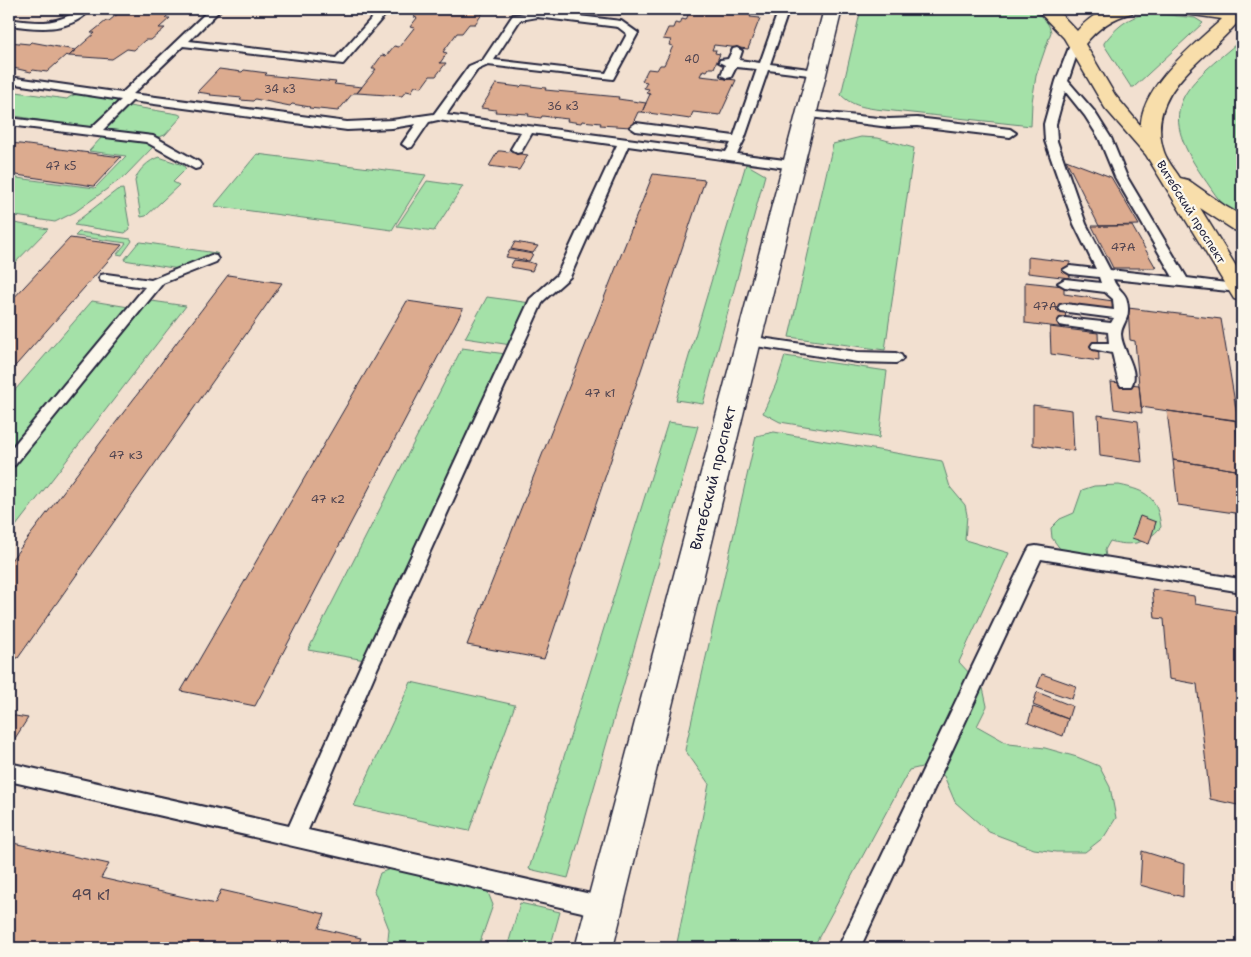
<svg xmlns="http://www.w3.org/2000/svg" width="1251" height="957" viewBox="0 0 1251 957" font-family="'Shantell Sans',sans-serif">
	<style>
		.green { fill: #a4e1a8; stroke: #638272 }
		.building { fill: #dcab8f; stroke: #22223b }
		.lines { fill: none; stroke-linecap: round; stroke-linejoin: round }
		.lane-casing { stroke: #22223b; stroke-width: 4 }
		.street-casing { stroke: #22223b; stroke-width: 3 }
		.primary-casing { stroke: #22223b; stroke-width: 3 }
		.lane { fill: #fbf7ec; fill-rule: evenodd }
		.street { fill: #fbf7ec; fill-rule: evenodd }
		.primary { fill: #f8deab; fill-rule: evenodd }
		.labels { text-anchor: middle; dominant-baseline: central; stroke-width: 4.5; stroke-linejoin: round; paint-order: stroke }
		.far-number-label { font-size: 11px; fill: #504450 }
		.far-street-label { font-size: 12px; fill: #22223b; stroke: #fbf7ec }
		.number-label { font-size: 12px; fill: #504450 }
		.street-label { font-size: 15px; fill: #22223b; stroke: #fbf7ec }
		.near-number-label { font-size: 15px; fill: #504450 }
	</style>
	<rect width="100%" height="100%" fill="#f2e0d0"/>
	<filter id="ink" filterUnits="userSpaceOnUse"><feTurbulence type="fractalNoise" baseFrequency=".02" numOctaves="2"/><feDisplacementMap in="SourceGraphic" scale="10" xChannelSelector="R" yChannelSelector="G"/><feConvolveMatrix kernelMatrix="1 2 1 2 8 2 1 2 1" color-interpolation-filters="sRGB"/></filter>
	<g filter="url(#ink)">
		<path class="green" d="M861 9H1030C1040 15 1049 21 1051 32L1036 76 1032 102 1031 126 875 109C862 107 851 105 841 95Z
			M1154 13 1195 18 1203 23 1134 87H1131L1104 45V43C1117 26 1133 13 1154 13Z
			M1242 39V219C1224 211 1214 192 1203 177 1153 105 1186 87 1242 39Z
			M9 91 67 99C78 89 106 94 119 101V104L91 129C62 126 37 119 9 115Z
			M129 106 178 114 182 116 165 135 159 137 108 131 106 129 107 127Z
			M103 136 144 142 153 147 125 176 75 212 55 222 9 215V177L95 188 126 156 89 151Z
			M861 137 878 138 914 148 885 350 789 337 833 144Z
			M257 154 426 175 392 230 214 206Z
			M159 157 183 165 186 169 173 182 179 185 146 216 141 217 135 181C137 171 149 160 159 157Z
			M746 164 765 175 703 404 676 400Z
			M427 181 463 186 434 231 397 226Z
			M123 189 130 229 125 233 74 225 76 222 117 190Z
			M9 222 48 229 9 269Z
			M79 232 131 239 132 241 122 255 117 254 126 243 75 236Z
			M141 242 216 253 218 254 207 257 179 269 124 260 138 243Z
			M487 297 531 303 511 345 465 338Z
			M145 300 186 306 9 535V467Z
			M92 301 129 307 9 451V397Z
			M462 348 506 354 365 660 308 650Z
			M785 356 887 371 879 438 780 422 763 413 776 384Z
			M668 422 698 426 568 878 529 869Z
			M774 432 942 461 950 487 965 505 967 515 965 540 1009 553 959 662 983 688 987 706 977 726 1009 744 1045 748 1077 757 1099 766 1110 787 1116 818 1104 837 1085 852H1056L1034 849 989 832 955 802 944 776 926 766 909 770 813 948H676L709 784 685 750 756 436Z
			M1119 485C1148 491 1157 497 1161 527 1146 544 1131 547 1110 541L1105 550 1106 557 1061 550 1052 538 1051 528 1060 519 1074 513 1082 490 1094 486Z
			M411 682 515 705 469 831 354 806Z
			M390 869 487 890 493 905 478 948H387L389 929 374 891 380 873Z
			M520 903 560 912 550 948H507Z"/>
		<path class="building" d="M130 9H175L165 18H170L159 28H165L151 40H145L134 50 127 49 112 59 69 56 95 33H91L106 21H109L120 12 125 13Z
			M421 9H480L478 12 483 13 475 24H469L462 33H457L443 52 447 53 440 63H446L436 76H430L422 87 415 86 411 92 406 91 402 96 357 93 376 69H372L382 55 386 56 394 46 399 47 414 28 410 27 417 18 414 17Z
			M629 9H656L654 13Z
			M694 9H754L750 17 760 18 748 49 714 45 712 50H716L715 53 720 54 714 68H709L707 71 703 70 700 76 736 80 720 115 693 112 690 119 642 112 650 94 646 93 649 89 644 88 647 82 642 81 648 69 657 70 660 65H664L673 46 669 45 671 40 663 39 668 28H673L675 23 680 24 682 19 686 20 690 10Z
			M9 42 29 44 31 42 75 50 69 56 66 55 47 72 33 70 31 72 9 67Z
			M219 69 242 72 244 70 267 73 265 75 336 82 334 84 362 87 357 93H353L338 111 309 108 310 107 292 104 290 106 255 99 253 101 240 100 242 98 210 95 211 94 197 92Z
			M496 84 520 87 522 85 546 88 545 90 619 97 618 99 646 103 642 112H638L631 127 600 125 601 123 582 121 581 123 567 121 568 119 542 116 541 118 528 116 529 114 495 112 496 110 481 108Z
			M9 143 20 144 121 157 94 186 9 174Z
			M498 151H501L528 155 519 170 489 166Z
			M1066 160 1111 177 1139 225 1099 226Z
			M653 174 705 180 544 659 467 645Z
			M1092 226H1132L1156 268H1113Z
			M70 238 122 245 9 373V303Z
			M515 242 538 246 533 253 511 249Z
			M510 250 533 254 529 261 506 257Z
			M1028 257 1070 262V278L1028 273Z
			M514 260 529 262 535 264 532 271 510 267Z
			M228 275 282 283 18 658 9 657V563Z
			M1025 282 1064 286V294L1113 301V310L1065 303 1066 328 1025 323Z
			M407 301 463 309 255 706 181 691Z
			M1128 308 1221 319 1238 421 1141 407 1135 341 1130 340Z
			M1050 327 1098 333 1099 361 1051 354Z
			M1111 382 1139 385 1142 413 1114 409Z
			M1033 405 1072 410 1074 451 1033 445Z
			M1167 411 1235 420 1242 471 1173 460Z
			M1098 415 1138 421 1142 462 1100 456Z
			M1173 460 1242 471V514L1178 505Z
			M1140 516 1156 522 1149 544 1132 538Z
			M1152 589 1194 596 1195 604 1237 611 1242 646V806L1210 799 1197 684 1169 679 1164 619 1155 618Z
			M1042 674 1076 686 1072 699 1037 687Z
			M1037 692 1072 706 1068 719 1033 705Z
			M1033 707 1068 719 1063 736 1028 723Z
			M9 715 28 718 12 743H9Z
			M13 843 109 864 101 878 215 904 221 890 325 914 319 928 361 938 357 948 9 947V850Z
			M1142 851 1184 864 1183 897 1140 885Z"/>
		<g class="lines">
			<defs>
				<path id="lane" d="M80 9H91C70 33 37 29 9 25V19C38 23 55 26 80 9Z
					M210 9H221L189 41 336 58 380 9H390L343 64 183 46 133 94 347 122 392 120 434 114 469 66 483 60 513 15 537 11 621 21 638 33 613 79 488 65 477 70 446 115 726 152 731 143 636 131 630 127 636 123 734 136 757 69 736 67 731 77 727 78 721 75 725 65 719 62 720 60 728 59 733 49 737 48 742 51 739 60 760 63 779 9H789L770 64 817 70 823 73 817 76 768 70 744 140 737 154 793 161 797 162 799 165 797 168 793 169 628 146 570 277 543 301 377 669 308 830 604 897 612 900 615 907 612 914 604 917 9 781V763L289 826 359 669 530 299 557 275 617 145 532 133 521 152 517 153 511 149 521 132 438 120 429 122 412 147 408 148 402 144 416 124 392 128 347 130 132 101 103 130 153 136 199 162 201 165 199 168 195 169 146 142 9 125V118L91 128 121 100 9 83V77L122 93ZM537 17 618 27 627 34 606 73 494 60 520 20Z
					M1075 42 1080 45 1068 81 1094 111 1111 138 1127 177 1187 278 1242 285V291L1238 292 1113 279C1116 289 1126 292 1127 301 1131 320 1122 322 1121 334 1121 350 1141 371 1131 386H1121C1116 379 1115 362 1112 353L1093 349 1091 346 1093 343H1109L1108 332 1065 326 1060 325 1058 322 1060 319 1065 318 1111 323 1114 318 1060 311 1058 308 1060 305 1065 304 1114 310 1113 299 1105 292 1065 287 1058 283 1065 279 1101 283 1099 277 1070 274 1063 270 1070 266 1096 269 1074 224 1045 141 1044 124 1056 81 1070 45ZM1065 91 1085 116 1099 138 1115 177 1173 277 1110 270 1086 224 1057 141 1056 124Z
					M806 111 889 119 917 118 1010 129 1016 133 1010 137 917 126 889 127 802 116 800 114Z
					M211 255 216 256 218 259 216 262 163 283 15 465 9 467V451L145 287 101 281 99 278 101 275 106 274 151 280Z
					M748 336 857 352 896 353 901 355 903 358 901 361 896 363 857 362 743 344 741 341 743 338Z
					M1036 546 1240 579 1242 580V592L1041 559 860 948H838L1027 552 1030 547Z"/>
				<path id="street" d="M824 9H842L613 948H575Z"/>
				<path id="primary" d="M1036 9H1056L1077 31C1095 10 1108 9 1135 9L1132 13C1112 18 1098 28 1085 44L1115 95 1141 126C1141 86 1195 44 1222 19L1179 13 1176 9H1242V24L1237 23C1205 61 1144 92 1164 152 1167 161 1175 170 1180 178L1188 180 1225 206 1242 216V232L1234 230 1200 208 1242 276V301L1234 299 1146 155 1105 108 1064 38Z"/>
			</defs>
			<use href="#lane" class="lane-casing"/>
			<use href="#street" class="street-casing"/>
			<use href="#primary" class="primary-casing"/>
			<use href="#lane" class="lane"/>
			<use href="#street" class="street"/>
			<use href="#primary" class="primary"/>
		</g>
	</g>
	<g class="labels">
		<g class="far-number-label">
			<text x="692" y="59">40</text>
			<text x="280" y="89">34 к3</text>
			<text x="563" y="106">36 к3</text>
			<text x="61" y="166">47 к5</text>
		</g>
		<g class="far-street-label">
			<text transform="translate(1191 212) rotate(58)">Витебский проспект</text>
		</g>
		<g class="number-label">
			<text x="1123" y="247">47А</text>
			<text x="1045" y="306">47А</text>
			<text x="600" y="393">47 к1</text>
			<text x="126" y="455">47 к3</text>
			<text x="328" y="499">47 к2</text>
		</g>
		<g class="street-label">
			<text transform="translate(713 478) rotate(-76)">Витебский проспект</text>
		</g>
		<g class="near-number-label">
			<text x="91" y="895">49 к1</text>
		</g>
	</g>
	<rect width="1251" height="957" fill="none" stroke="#fbf7ec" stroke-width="30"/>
	<rect x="15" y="15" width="1221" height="927" fill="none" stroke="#22223b" stroke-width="2" filter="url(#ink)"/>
</svg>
